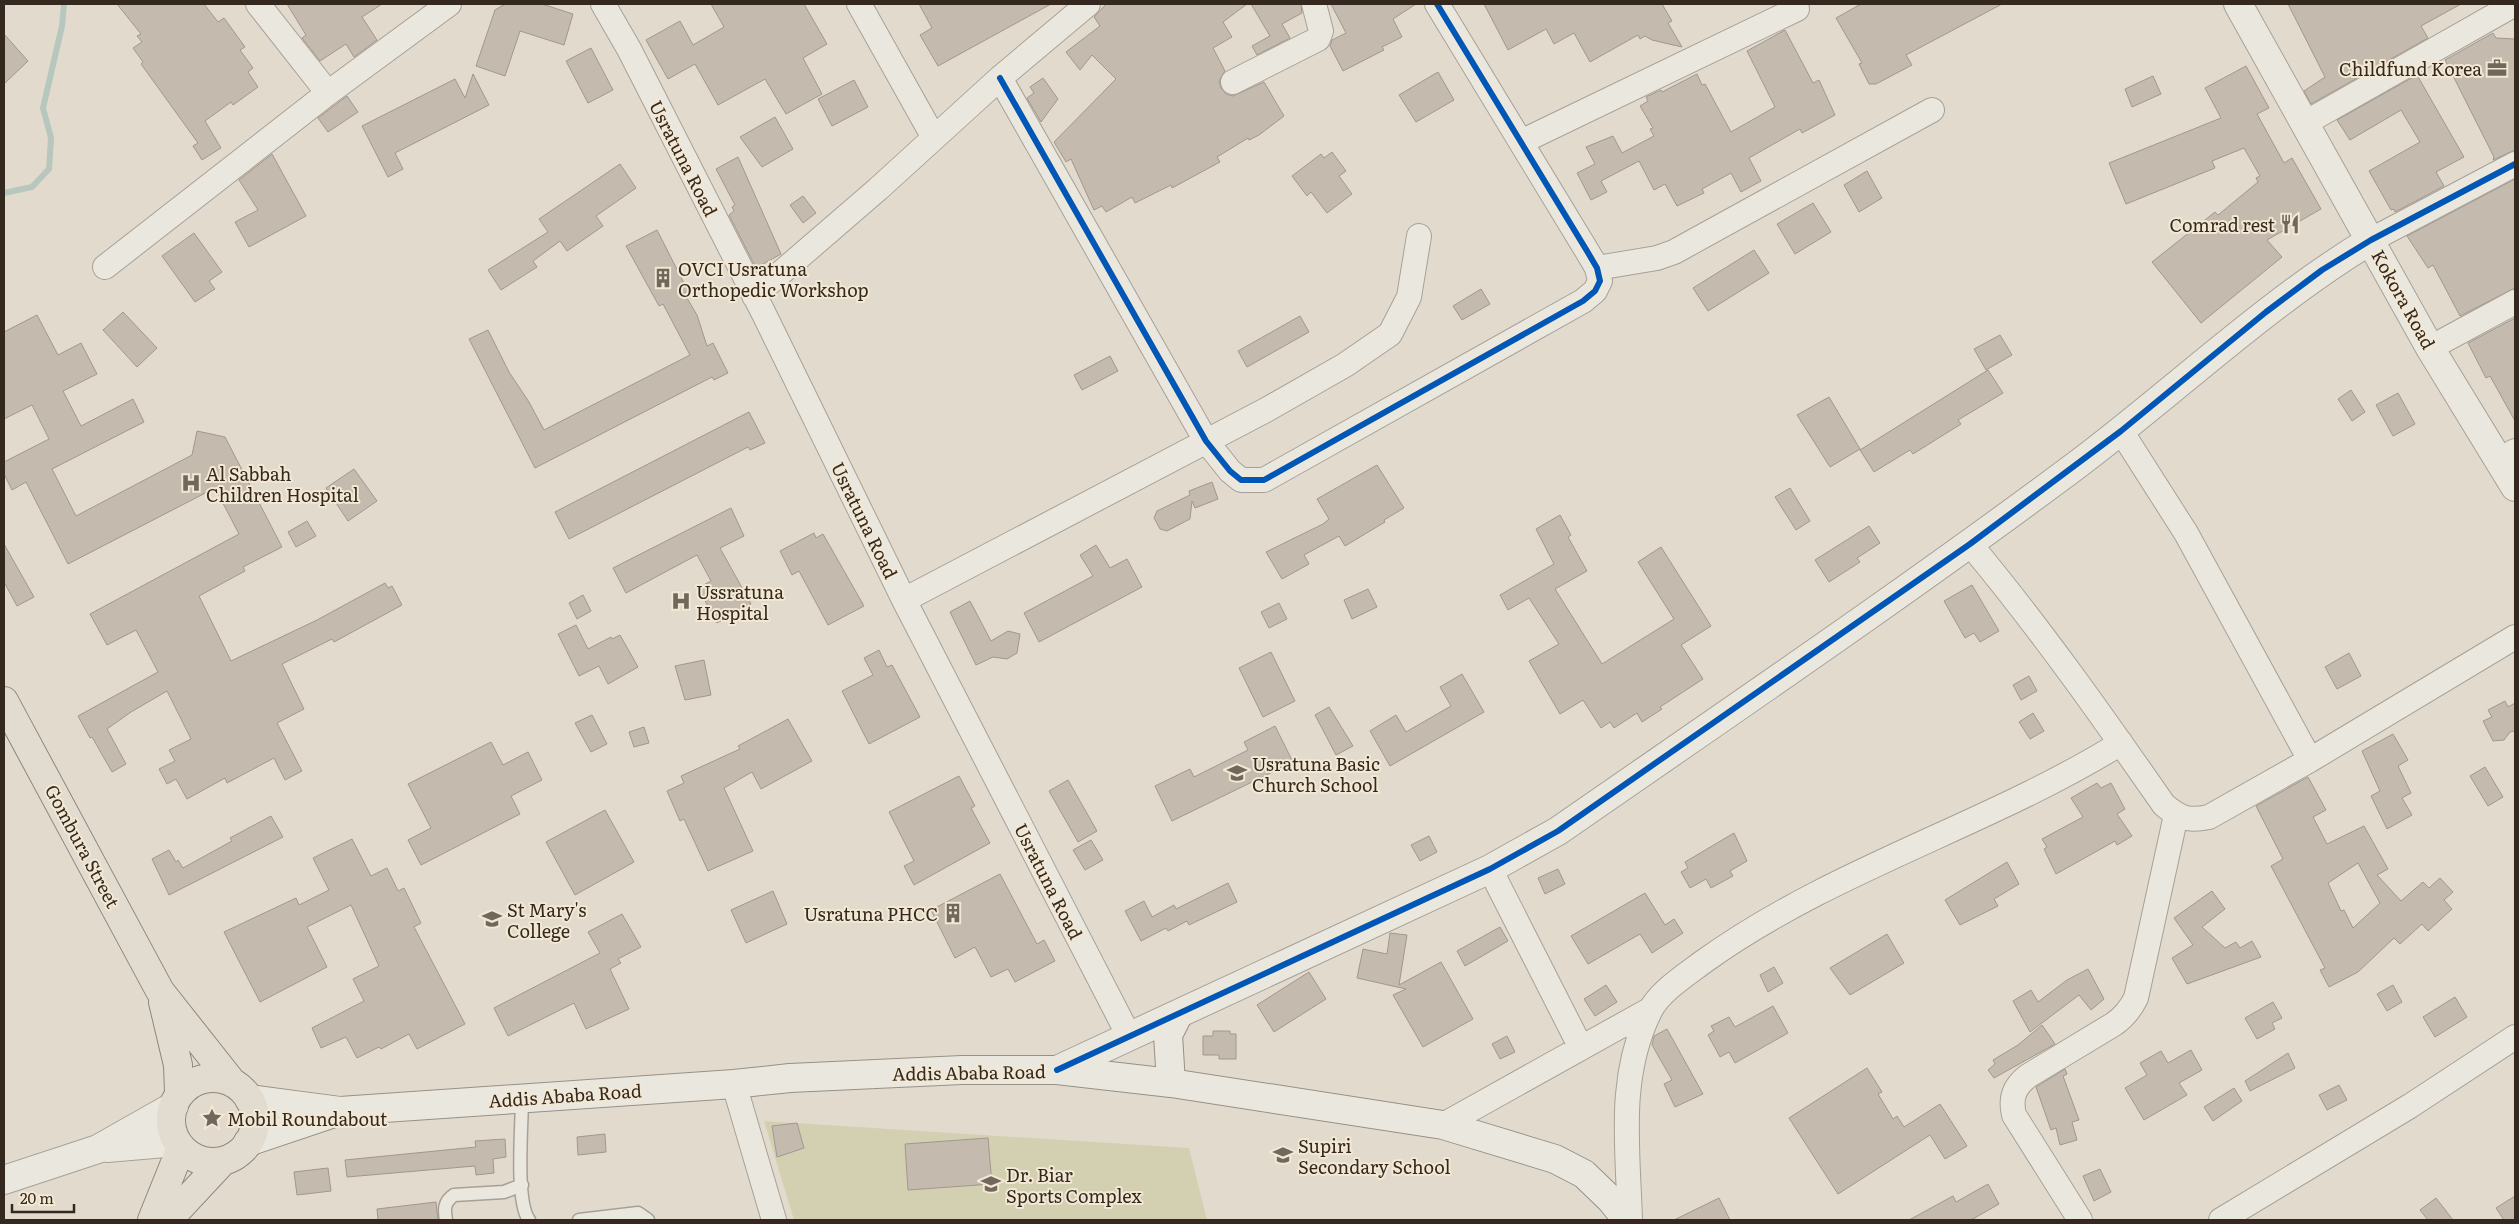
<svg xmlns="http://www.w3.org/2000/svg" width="2519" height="1224" viewBox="0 0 2519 1224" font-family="Literata,serif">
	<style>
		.green { fill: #d2d0b1 }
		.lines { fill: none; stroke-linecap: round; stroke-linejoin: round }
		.stream { stroke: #b8c7bd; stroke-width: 6 }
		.building { fill: #c5baae; stroke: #a2978d; fill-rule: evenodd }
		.service-casing { stroke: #a7a097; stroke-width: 15 }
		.minor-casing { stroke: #a7a097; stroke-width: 26 }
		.tertiary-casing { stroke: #a7a097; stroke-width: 30 }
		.secondary-casing { stroke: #979086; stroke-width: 30 }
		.primary-casing { stroke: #8d867d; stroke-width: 30 }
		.service { stroke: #eae7df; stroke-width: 12 }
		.minor { stroke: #eae7df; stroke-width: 24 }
		.tertiary { stroke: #eae7df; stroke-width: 28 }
		.secondary { stroke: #eae7df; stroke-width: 28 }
		.primary { stroke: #e2dcd0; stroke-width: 28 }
		.cycleway-casing { stroke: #f2e8d4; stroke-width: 9 }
		.cycleway { stroke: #0057b8; stroke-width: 6 }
		.labels { text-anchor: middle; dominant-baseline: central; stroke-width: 4; stroke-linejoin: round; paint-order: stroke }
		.poi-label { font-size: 18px; fill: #35291f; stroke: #f2e8d4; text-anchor: start }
		.street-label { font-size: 18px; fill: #35291f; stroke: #f2e8d4 }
	</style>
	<rect width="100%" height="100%" fill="#e2dbcd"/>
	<path class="green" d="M764 1121 1189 1148 1207 1220H794Z"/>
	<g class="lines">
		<path class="stream" d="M4 193 32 187 49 169 51 138 43 108 62 26 64 4"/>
	</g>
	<path class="building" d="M117 4H204L218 22 224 18 245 47 240 50 253 68 248 72 258 87 233 105 231 102 205 121 221 148 202 160 193 146 198 143 141 64 143 62 133 48 142 42 137 36 141 34Z
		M287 4H382L362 17 377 40 354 57 346 44 320 61 302 38 306 35Z
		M505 4H542L573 14 564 45 520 31 505 76 476 66 495 10Z
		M711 4H804L827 44 803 58 822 94 786 114 765 79 718 105 695 64 668 79 646 40 680 21 693 45 724 27Z
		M919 4H1051L938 66 920 35 932 28Z
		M1106 4H1247L1223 22 1232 37 1213 48 1225 71 1219 81 1221 88 1226 94 1233 96 1264 82 1284 116 1259 135 1249 140 1248 138 1217 157 1220 162 1172 188 1171 185 1135 203 1132 197 1106 212 1102 206 1094 210 1071 159 1066 162 1054 142 1116 79 1092 55 1080 70 1066 52 1100 26 1094 17Z
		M1251 4H1301L1302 13 1282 24 1290 38 1257 55 1252 46 1270 36Z
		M1331 4H1416L1393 19 1402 37 1382 47 1384 50 1343 71 1330 46 1332 40 1346 33Z
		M1484 4H1662L1672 21 1668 23 1682 47 1652 40 1645 36 1640 39 1638 35 1590 62 1574 33 1554 44 1546 29 1508 50Z
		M1861 4H2002L1906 55 1912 65 1876 84H1869L1859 64 1862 63 1836 18Z
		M2288 4H2461L2421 26 2428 38 2311 104 2304 91 2325 77Z
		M1785 30 1813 83 1819 80 1835 115 1802 133 1800 129 1749 158 1761 181 1741 192 1731 173 1702 189 1704 193 1677 206 1665 184 1654 190 1639 161 1601 181 1607 192 1591 200 1577 173 1595 164 1586 147 1613 136 1622 153 1654 136 1650 129 1653 128 1640 106 1648 101 1646 97 1661 90 1662 92 1697 74 1702 85 1705 84 1731 132 1775 107 1747 51Z
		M2493 33 2496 38 2515 39V150L2493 160 2494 157 2445 60Z
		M4 34 28 61 4 84Z
		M591 48 613 90 588 103 566 61Z
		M2246 66 2269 108 2257 114 2284 163 2292 158 2321 209 2267 240 2282 257 2201 323 2152 262 2215 212 2218 215 2258 182 2256 178 2260 176 2244 148 2212 161 2215 168 2126 204 2109 163 2221 118 2205 88Z
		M1438 72 1454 100 1416 122 1399 95Z
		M473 74 489 105 395 153 403 169 388 177 362 126 455 79 465 98Z
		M2417 75 2464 157 2436 172 2444 186 2395 212 2394 209 2391 210 2369 171 2420 142 2401 110 2350 140 2337 120Z
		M2153 76 2161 94 2132 107 2125 89Z
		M1043 78 1058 99 1041 122 1027 98 1034 93 1030 87Z
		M854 80 868 107 832 126 818 99Z
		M347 96 358 112 328 132 318 118Z
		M775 117 793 149 762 167 740 137Z
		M1332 152 1346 171 1339 176 1352 194 1327 213 1311 192 1307 196 1292 176 1321 154 1324 158Z
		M272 154 306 216 249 247 235 222 258 210 239 180Z
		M738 157 781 254 756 268 729 215 734 211 732 207 735 205 716 169Z
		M620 164 636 188 596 216 603 226 567 251 560 241 533 261 537 267 501 290 488 270 548 232 539 219Z
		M1867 171 1882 198 1859 212 1844 185Z
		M2515 179V288L2460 316 2433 265 2428 268 2407 236Z
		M803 196 816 213 803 223 790 205Z
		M1813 203 1831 232 1795 254 1777 224Z
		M657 230 688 291 684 293 697 315 707 346 713 343 728 373 714 380 712 377 535 468 469 339 488 330 509 372 529 402 544 430 690 355 663 304 659 306 626 246Z
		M194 233 222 272 209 281 215 289 195 302 162 256Z
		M1754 250 1769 273 1708 311 1693 288Z
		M1481 289 1490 304 1462 320 1453 306Z
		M123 312 157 348 137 367 103 330Z
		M37 315 58 355 81 343 97 374 63 391 81 426 133 399 144 422 52 469 76 516 192 455 197 431 225 437 282 547 243 567 245 571 199 596 231 661 317 620 385 583 388 588 392 586 402 605 334 642 332 639 282 664 304 709 277 723 302 771 285 780 274 758 227 783 225 778 187 799 176 779 167 784 159 769 175 761 169 750 191 739 167 691 131 712 107 729 126 764 112 772 92 737 90 738 78 716 158 672 136 630 107 645 90 614 239 534 215 488 68 564 26 482 12 490 4 474V462L49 439 32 405 4 419V332Z
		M1300 316 1309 332 1247 367 1238 351Z
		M2515 318V421L2490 376 2486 378 2468 343Z
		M2000 335 2012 355 1986 370 1974 349Z
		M1110 356 1118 371 1082 390 1074 375Z
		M1988 370 2003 393 1958 420 1961 424 1913 454 1910 450 1874 472 1860 450Z
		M2351 390 2365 412 2352 421 2338 399Z
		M2398 393 2415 424 2393 436 2376 405Z
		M1829 397 1860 449 1830 467 1797 415Z
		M749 412 765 443 750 450 748 447 569 539 555 512Z
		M1377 465 1404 508 1384 520 1385 522 1345 546 1339 536 1304 555 1309 564 1282 579 1266 552 1323 524 1329 519 1317 499Z
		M354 469 377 501 348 521 326 488Z
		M1212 482 1218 499 1195 508 1192 501 1190 519 1167 531 1160 529 1154 518 1157 511 1190 495 1189 491Z
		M1790 488 1810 521 1796 530 1775 497Z
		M731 508 744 536 720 548 751 604 717 623 698 588 711 581 697 555 626 593 613 568Z
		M1560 515 1571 535 1568 537 1587 571 1555 589 1602 664 1674 619 1638 562 1661 547 1711 626 1681 645 1703 679 1660 707 1662 709 1642 722 1637 713 1614 728 1610 722 1601 728 1583 700 1560 714 1529 661 1559 644 1529 598 1508 610 1500 595 1554 564 1536 529Z
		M307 521 316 536 296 547 288 532Z
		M1869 526 1880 543 1857 558 1860 562 1829 582 1815 560Z
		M814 533 816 538 823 534 864 606 828 625 799 571 792 575 780 551Z
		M4 544 34 597 17 606 4 582Z
		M1096 545 1110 568 1127 559 1142 587 1039 642 1024 613 1093 576 1080 555Z
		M1972 585 1999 631 1980 642 1974 633 1965 638 1944 601Z
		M1368 589 1377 607 1352 619 1344 600Z
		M583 595 591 611 577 619 569 603Z
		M970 601 991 641 1008 631 1020 634 1017 653 1007 659 993 657 976 665 950 612Z
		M1279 603 1287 619 1269 628 1261 612Z
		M576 625 588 649 611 637 612 639 620 635 638 667 608 684 599 666 579 676 558 634Z
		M879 650 887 667 892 665 920 717 869 744 842 691 873 675 864 658Z
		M1271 652 1295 701 1263 717 1239 668Z
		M2349 653 2361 676 2337 689 2325 667Z
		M704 660 711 695 685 700 675 666Z
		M1462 674 1484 712 1390 766 1370 731 1396 715 1406 732 1451 706 1440 687Z
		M2029 676 2037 691 2021 700 2013 685Z
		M2505 701 2508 707 2515 703V731L2510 732 2504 740 2493 741 2483 721 2492 717 2488 710Z
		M1329 707 1353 746 1336 755 1315 715Z
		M2033 713 2044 731 2030 739 2019 722Z
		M592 715 607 744 591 752 575 723Z
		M788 719 812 761 761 789 752 772 724 788 753 851 708 871 684 819 680 821 667 791 684 783 681 776 740 749 738 746Z
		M1275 726 1293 762 1172 821 1155 786 1190 769 1194 777 1248 750 1244 742Z
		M644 727 649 743 634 747 629 732Z
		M2393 734 2408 760 2398 766 2411 793 2402 798 2412 815 2387 829 2371 796 2380 791 2362 751Z
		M491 742 503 765 528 752 542 780 511 796 520 814 421 865 408 840 431 828 408 784Z
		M2485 767 2503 797 2488 806 2470 776Z
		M959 776 975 806 971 808 990 843 914 885 904 866 914 861 889 812Z
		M2308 777 2326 810 2313 817 2327 844 2364 826 2388 869 2377 875 2401 901 2423 882 2429 888 2440 878 2453 892 2444 900 2452 909 2428 931 2422 924 2400 944 2394 938 2358 972 2329 987 2320 970 2325 968 2271 866 2283 859 2256 806ZM2358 863 2380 903 2353 928 2344 910 2341 911 2328 883Z
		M1068 780 1097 831 1078 842 1049 791Z
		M2097 783 2101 788 2111 783 2125 809 2117 814 2132 836 2117 845 2115 841 2056 874 2044 849 2047 847 2042 839 2083 817 2071 798Z
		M605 810 634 862 575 895 546 842Z
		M271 816 283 837 169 895 152 859 169 850 176 862 178 860 183 868 232 841 230 838Z
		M1734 833 1747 861 1730 871 1733 876 1711 888 1706 879 1690 888 1681 872 1688 868 1685 862Z
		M1429 836 1437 852 1420 861 1411 845Z
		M352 839 371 876 387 868 398 891 404 888 421 923 414 927 465 1024 417 1049 409 1034 381 1049 379 1047 357 1058 346 1037 321 1048 312 1028 364 1001 353 979 379 966 351 905 307 927 327 967 260 1002 224 932 296 898 299 905 329 890 313 858Z
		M1091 840 1103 860 1085 870 1073 850Z
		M2007 862 2019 884 1994 899 1998 906 1960 925 1945 900Z
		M1558 869 1565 884 1545 894 1538 878Z
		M1000 874 1037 944 1044 940 1055 961 1015 982 1008 969 991 977 975 947 955 958 931 910Z
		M1228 883 1237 902 1189 925 1187 921 1168 931 1166 928 1141 941 1125 911 1144 901 1152 917 1174 905 1176 909Z
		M773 891 787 924 746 943 731 910Z
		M2212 891 2225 909 2202 927 2225 948 2236 942 2240 948 2252 941 2261 957 2187 984 2172 958 2193 945 2174 918Z
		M1645 893 1665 925 1674 919 1683 933 1652 953 1640 934 1588 964 1571 936Z
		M622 914 641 947 618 959 621 963 610 969 629 1009 586 1029 574 1003 508 1036 494 1008 600 953 588 932Z
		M1500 927 1508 941 1465 966 1457 951Z
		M1390 933 1407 935 1399 985 1441 962 1473 1019 1423 1047 1393 995 1406 989 1357 978 1363 949 1387 954Z
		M1887 934 1904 963 1850 995 1830 968Z
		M1774 967 1783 983 1768 992 1760 975Z
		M2088 969 2104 999 2091 1010 2079 995 2030 1032 2013 1001 2031 990 2038 1002 2067 980Z
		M1309 972 1326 999 1274 1032 1257 1005Z
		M1606 985 1617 1002 1595 1016 1584 999Z
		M2393 985 2402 1002 2387 1011 2377 994Z
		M2455 997 2467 1017 2435 1037 2423 1017Z
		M2273 1002 2282 1018 2272 1023 2275 1029 2257 1039 2245 1018Z
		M1773 1006 1788 1033 1735 1063 1729 1052 1720 1057 1708 1035 1714 1031 1711 1026 1729 1017 1735 1027Z
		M2042 1025 2055 1044 1994 1078 1988 1070 1995 1064 1993 1060 2018 1045Z
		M1667 1029 1703 1094 1675 1107 1664 1084 1672 1080 1652 1045 1654 1036Z
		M1213 1031H1230V1034H1236V1059H1219V1055H1203V1036H1213Z
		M1507 1036 1515 1052 1500 1059 1492 1044Z
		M2191 1050 2202 1070 2179 1083 2187 1095 2144 1120 2125 1088 2147 1075 2140 1063 2161 1051 2168 1063Z
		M2288 1053 2295 1068 2250 1091 2245 1081Z
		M1867 1068 1882 1092 1878 1094 1893 1119 1897 1116 1904 1127 1940 1104 1967 1146 1945 1159 1930 1135 1838 1194 1789 1118Z
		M2065 1069 2067 1074 2063 1076 2079 1120 2072 1122 2077 1140 2060 1145 2056 1128 2051 1130 2036 1087Z
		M2339 1085 2347 1100 2327 1110 2319 1095Z
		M2234 1088 2242 1101 2213 1121 2204 1107Z
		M797 1123 804 1148 777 1157 772 1126Z
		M605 1134 606 1152 578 1155 577 1137Z
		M988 1138 992 1184 908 1190 905 1144Z
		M505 1139 506 1157 493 1159 494 1173 476 1175 475 1166 347 1177 345 1160 476 1147 475 1141Z
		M328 1168 331 1191 297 1195 294 1172Z
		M2100 1169 2111 1192 2094 1201 2083 1176Z
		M1988 1184 1999 1204 1971 1220H1909L1953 1196 1956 1202Z
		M2515 1196V1220H2504L2496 1208Z
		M1719 1198 1730 1220H1674Z
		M2436 1198 2453 1220H2428L2420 1210Z
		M436 1202 438 1220H378L377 1209Z"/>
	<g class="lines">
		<defs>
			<path id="service" d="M522 1098C522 1125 515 1201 529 1220
				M446 1220C444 1209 444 1202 454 1195L504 1192 522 1185
				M579 1220 638 1213 648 1220"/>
			<path id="minor" d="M258 4 328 93
				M603 4 629 49 763 312 904 600 1129 1036
				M859 4 934 138
				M1000 78 1206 441 1230 471 1241 480H1264L1583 301 1595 291 1600 281 1597 268 1587 251 1437 4
				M1233 82 1318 39 1321 31 1314 4
				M2305 123 2515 4
				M1521 142 1797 9
				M2371 240 2515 164
				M105 267 328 93 449 4
				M1597 268 1657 258 1674 252 1932 110
				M754 296 878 189 1000 78 1088 4
				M2430 348 2515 302
				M2121 431 2186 533 2310 760
				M2499 460 2515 451
				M1970 544C2040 628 2102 716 2164 805 2181 819 2188 821 2209 817L2310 760 2515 637
				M904 600 1266 410 1345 365 1390 334 1409 297 1419 236
				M1490 869 1581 1048
				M734 1084 774 1220
				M1443 1125 1651 1009
				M1630 1220C1628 1148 1617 1078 1650 1011 1659 992 1687 974 1703 962 1832 869 1987 826 2121 743
				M2080 1220 2014 1115C2010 1098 2014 1087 2028 1076L2114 1024C2124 1017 2130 1010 2136 998L2176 815
				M2221 1220 2410 1106 2515 1037"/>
			<path id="tertiary" d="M2238 4 2430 348 2515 487
				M1057 1070 1490 869 1558 831C1731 711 1905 593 2074 467 2174 392 2264 305 2371 240
				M107 1148 177 1142
				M4 1180 98 1149 174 1106"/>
			<path id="secondary" d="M1171 1083 1168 1035 1178 1015
				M249 1099 340 1111 734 1084 790 1078 962 1070H1057L1171 1083 1443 1125 1555 1159 1584 1174 1611 1200 1627 1220
				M248 1142 334 1113"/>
			<path id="primary" d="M4 701 160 991 231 1081
				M163 1002 178 1065 179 1093
				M171 1120a42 42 0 1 1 84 0a42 42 0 1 1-84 0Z
				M152 1220 181 1148
				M168 1220 223 1161"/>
		</defs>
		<use href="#service" class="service-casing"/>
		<use href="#minor" class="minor-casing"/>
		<use href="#tertiary" class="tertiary-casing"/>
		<use href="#secondary" class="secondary-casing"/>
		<use href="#primary" class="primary-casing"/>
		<use href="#service" class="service"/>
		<use href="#minor" class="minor"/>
		<use href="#tertiary" class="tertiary"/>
		<use href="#secondary" class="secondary"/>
		<use href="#primary" class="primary"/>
		<defs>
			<path id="cycleway" d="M1000 78 1206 441 1230 471 1241 480H1264L1583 301 1595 291 1600 281 1597 268 1587 251 1437 4
				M1057 1070 1490 869 1558 831 1970 544 2121 431 2266 312 2322 270 2371 240 2515 164"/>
		</defs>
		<use href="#cycleway" class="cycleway-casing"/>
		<use href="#cycleway" class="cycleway"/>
	</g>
	<defs>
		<symbol id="office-bare" viewBox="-9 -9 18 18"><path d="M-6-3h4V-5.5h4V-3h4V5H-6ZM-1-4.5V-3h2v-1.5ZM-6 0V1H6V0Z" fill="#72675c" stroke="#f2e8d4" stroke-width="2.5" paint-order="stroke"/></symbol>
		<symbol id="restaurant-bare" viewBox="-9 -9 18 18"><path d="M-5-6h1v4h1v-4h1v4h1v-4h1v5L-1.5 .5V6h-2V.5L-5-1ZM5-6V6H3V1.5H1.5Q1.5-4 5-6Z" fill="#72675c" stroke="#f2e8d4" stroke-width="2.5" paint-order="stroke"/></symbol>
		<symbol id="building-bare" viewBox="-9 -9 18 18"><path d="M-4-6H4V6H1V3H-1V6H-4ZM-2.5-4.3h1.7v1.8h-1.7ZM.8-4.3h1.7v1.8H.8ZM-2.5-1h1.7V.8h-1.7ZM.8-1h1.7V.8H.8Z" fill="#72675c" stroke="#f2e8d4" stroke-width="2.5" paint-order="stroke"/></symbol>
		<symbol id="hospital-bare" viewBox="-9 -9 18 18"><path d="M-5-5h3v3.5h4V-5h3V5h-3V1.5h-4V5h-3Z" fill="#72675c" stroke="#f2e8d4" stroke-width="2.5" paint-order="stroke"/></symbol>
		<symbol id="school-bare" viewBox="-9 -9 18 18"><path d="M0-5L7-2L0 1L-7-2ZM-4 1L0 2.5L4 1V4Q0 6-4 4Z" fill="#72675c" stroke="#f2e8d4" stroke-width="2.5" paint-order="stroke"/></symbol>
		<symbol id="university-bare" viewBox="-9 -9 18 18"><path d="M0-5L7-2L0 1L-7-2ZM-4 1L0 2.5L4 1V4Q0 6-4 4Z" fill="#72675c" stroke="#f2e8d4" stroke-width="2.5" paint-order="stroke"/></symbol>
		<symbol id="sight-bare" viewBox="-9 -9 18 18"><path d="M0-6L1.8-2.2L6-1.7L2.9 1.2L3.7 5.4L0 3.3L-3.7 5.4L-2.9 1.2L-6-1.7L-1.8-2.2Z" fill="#72675c" stroke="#f2e8d4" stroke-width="2.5" paint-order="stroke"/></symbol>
	</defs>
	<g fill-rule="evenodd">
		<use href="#office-bare" x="2483" y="54" width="28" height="28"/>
		<use href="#restaurant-bare" x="2276" y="210" width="28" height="28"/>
		<use href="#building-bare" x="649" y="264" width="28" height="28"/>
		<use href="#hospital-bare" x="177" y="469" width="28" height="28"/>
		<use href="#hospital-bare" x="667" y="587" width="28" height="28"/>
		<use href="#school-bare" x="1223" y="759" width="28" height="28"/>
		<use href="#building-bare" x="939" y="899" width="28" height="28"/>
		<use href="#university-bare" x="478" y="905" width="28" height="28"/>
		<use href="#sight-bare" x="198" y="1104" width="28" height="28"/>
		<use href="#school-bare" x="1269" y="1141" width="28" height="28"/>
		<use href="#school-bare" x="977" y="1170" width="28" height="28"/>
	</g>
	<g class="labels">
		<g class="poi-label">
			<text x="2482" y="68" text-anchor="end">Childfund Korea</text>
			<text x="2275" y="224" text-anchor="end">Comrad rest</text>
			<text x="678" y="268">OVCI Usratuna<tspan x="678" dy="21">Orthopedic Workshop</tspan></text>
			<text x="206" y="473">Al Sabbah<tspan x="206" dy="21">Children Hospital</tspan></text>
			<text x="696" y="591">Ussratuna<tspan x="696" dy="21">Hospital</tspan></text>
			<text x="1252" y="763">Usratuna Basic<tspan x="1252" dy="21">Church School</tspan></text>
			<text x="507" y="909">St Mary's<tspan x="507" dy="21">College</tspan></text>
			<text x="938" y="913" text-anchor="end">Usratuna PHCC</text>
			<text x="227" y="1118">Mobil Roundabout</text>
			<text x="1298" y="1145">Supiri<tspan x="1298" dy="21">Secondary School</tspan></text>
			<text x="1006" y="1174">Dr. Biar<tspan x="1006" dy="21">Sports Complex</tspan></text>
		</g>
		<g class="street-label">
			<text transform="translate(684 158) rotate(63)">Usratuna Road</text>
			<text transform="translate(2404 299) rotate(61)">Kokora Road</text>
			<text transform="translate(865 520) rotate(64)">Usratuna Road</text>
			<text transform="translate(83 846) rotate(62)">Gombura Street</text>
			<text transform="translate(1049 881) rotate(63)">Usratuna Road</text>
			<text transform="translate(969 1072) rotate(-1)">Addis Ababa Road</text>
			<text transform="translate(565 1095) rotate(-4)">Addis Ababa Road</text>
		</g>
	</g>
	<rect width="2519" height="1224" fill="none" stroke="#35291f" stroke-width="10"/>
	<path d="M12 1204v8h62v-8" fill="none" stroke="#35291f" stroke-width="2.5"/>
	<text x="20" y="1204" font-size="15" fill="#35291f" stroke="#f2e8d4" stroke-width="4" paint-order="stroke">20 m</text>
</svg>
